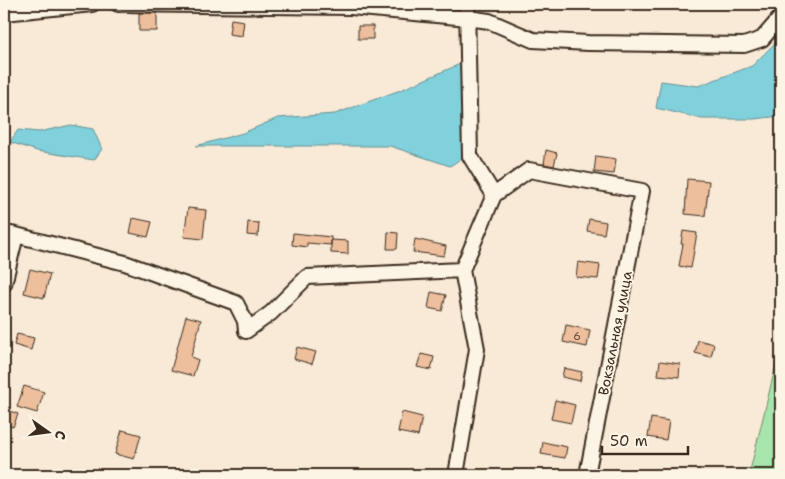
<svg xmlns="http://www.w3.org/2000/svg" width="785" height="479" viewBox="0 0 785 479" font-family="'Shantell Sans',sans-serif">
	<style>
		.green { fill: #a8e5ac; stroke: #728865 }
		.water { fill: #81d1dd; stroke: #658e91 }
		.building { fill: #edbf9d; stroke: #3b2a1e }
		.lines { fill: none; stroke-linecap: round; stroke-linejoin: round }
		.minor-casing { stroke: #3b2a1e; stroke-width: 18 }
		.minor { stroke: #fcf5e5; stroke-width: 14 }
		.labels { text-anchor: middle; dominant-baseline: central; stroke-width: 4; stroke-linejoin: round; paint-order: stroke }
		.number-label { font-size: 11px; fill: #684f3e }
		.street-label { font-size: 14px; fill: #3b2a1e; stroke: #fcf5e5 }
	</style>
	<rect width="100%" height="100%" fill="#f9ead7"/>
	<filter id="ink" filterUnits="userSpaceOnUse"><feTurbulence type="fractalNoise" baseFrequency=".02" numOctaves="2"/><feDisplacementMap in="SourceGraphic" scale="10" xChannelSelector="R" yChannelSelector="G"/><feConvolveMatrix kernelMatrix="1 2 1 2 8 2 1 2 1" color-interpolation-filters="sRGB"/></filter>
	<g filter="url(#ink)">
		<path class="green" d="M781 344V475H749Z"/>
		<path class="water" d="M779 39H781V116L754 119H702L656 108 661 81 698 86 752 66Z
			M460 64 467 98 462 158 450 166 390 146H196L243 133 278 118 335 114 403 89Z
			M71 125 93 129 102 149 94 160 37 151 10 142 18 130 39 132Z"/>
		<path class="building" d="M139 13H157V31H139Z
			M231 19 244 21 242 36 229 34Z
			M358 26H373V39H358Z
			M546 150 557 153 554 166 544 164Z
			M596 156 616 159 614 174 594 172Z
			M687 179 709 181 705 216 685 214Z
			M188 208 206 210 203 239 184 237Z
			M133 218 152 222 148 237 130 233Z
			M589 219 606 222 604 234 587 231Z
			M248 222 259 223 258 236 247 235Z
			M683 231 697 233 691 268 679 266 683 244H681Z
			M388 232 398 233 397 249H387Z
			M293 233 331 237V245L307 243V247L292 245Z
			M415 239 446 246 444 256 413 252Z
			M331 240 348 241V254L331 253Z
			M578 262 600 265 598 279 576 277Z
			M30 269 50 274 44 298 24 293Z
			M431 292 446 295 442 311 428 308Z
			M186 316 201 320 191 357 198 360 193 376 171 370Z
			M566 325 590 330 587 347 563 342Z
			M17 334 34 338 31 350 14 345Z
			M698 340 714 344 711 357 695 353Z
			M297 347 316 352 312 364 294 359Z
			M421 354 434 357 431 370 417 367Z
			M660 361 680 364 679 377 658 375Z
			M564 368 582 372 580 381 562 377Z
			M24 386 44 392 37 413 17 407Z
			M555 400 575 405 571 423 551 419Z
			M4 409 18 414 13 427 4 424Z
			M402 412 422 417 418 436 398 432Z
			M651 418 669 421 666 440 648 437Z
			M122 430 141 435 134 459 115 454Z
			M543 442 567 447 565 458 541 454Z"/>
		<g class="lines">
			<defs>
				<path id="minor" d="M118 4 351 7 468 18 489 21 533 40 588 43 744 45 762 39 781 17
					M467 4 470 156 494 195
					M4 13 92 4
					M4 233 16 235 125 263 236 303 245 321 246 331 271 313 307 277 462 270
					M462 270 494 195 529 170 642 191 587 475
					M4 284 16 235
					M456 475 477 349 462 270"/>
			</defs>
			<use href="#minor" class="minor-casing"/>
			<use href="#minor" class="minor"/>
		</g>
	</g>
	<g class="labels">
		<g class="number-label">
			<text x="577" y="336">6</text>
		</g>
		<g class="street-label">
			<text transform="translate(615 333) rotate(-79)">Вокзальная улица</text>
		</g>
	</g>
	<rect width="785" height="479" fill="none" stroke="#fcf5e5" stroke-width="20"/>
	<rect x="10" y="10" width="765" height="459" fill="none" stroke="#3b2a1e" stroke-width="2" filter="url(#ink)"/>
	<g transform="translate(48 432) rotate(104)" stroke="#fcf5e5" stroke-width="4" paint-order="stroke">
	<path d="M0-4L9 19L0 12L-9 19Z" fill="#3b2a1e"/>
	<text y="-8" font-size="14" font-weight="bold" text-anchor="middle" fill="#3b2a1e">С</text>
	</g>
	<path d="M602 446v8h86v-8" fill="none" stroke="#3b2a1e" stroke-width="2.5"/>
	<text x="610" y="446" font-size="15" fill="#3b2a1e" stroke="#fcf5e5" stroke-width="4" paint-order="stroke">50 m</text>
</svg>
